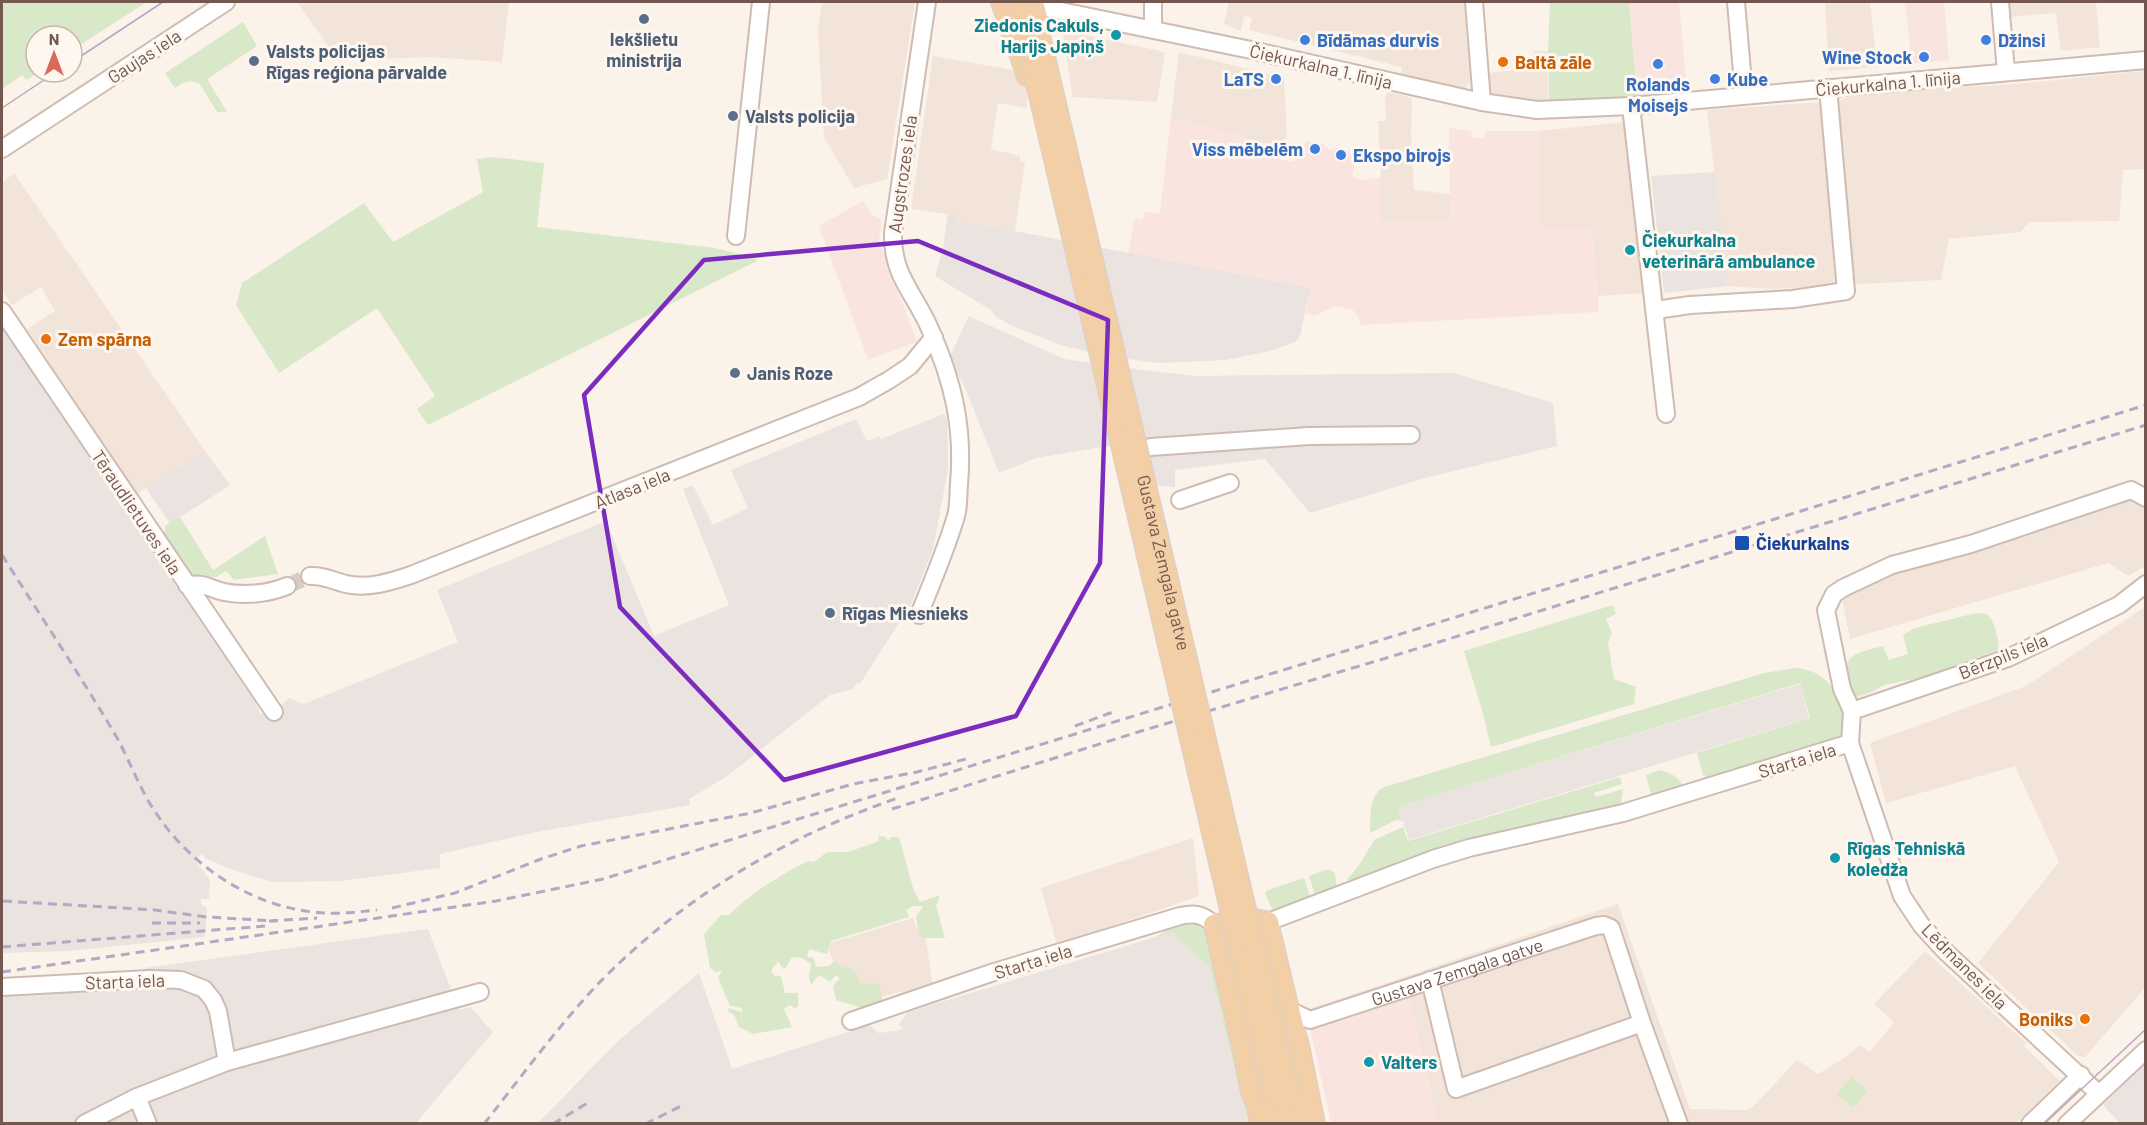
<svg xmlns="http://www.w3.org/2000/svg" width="2147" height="1125" viewBox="0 0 2147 1125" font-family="Barlow,sans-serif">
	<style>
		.residential { fill: #f2e4d9 }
		.commercial { fill: #fae4df }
		.industrial { fill: #eae3df }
		.green { fill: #d9e8c9 }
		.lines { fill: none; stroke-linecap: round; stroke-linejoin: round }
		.minor-tunnel { stroke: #d9ccc3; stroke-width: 16; stroke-dasharray: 16 8; stroke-linecap: butt }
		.minor-casing { stroke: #cebcb3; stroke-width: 20 }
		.major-casing { stroke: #d8d0ce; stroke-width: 22 }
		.minor { stroke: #fff; stroke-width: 16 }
		.major { stroke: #f3cfa8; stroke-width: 20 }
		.tram { stroke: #b4a8c4; stroke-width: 1.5 }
		.rail { stroke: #b4a8c4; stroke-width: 3; stroke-dasharray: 9 6; stroke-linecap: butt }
		.major-bridge-casing { stroke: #d8d0ce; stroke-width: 22; stroke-linecap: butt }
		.major-bridge { stroke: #f3cfa8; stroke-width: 20 }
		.marked { fill: none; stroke: #7b2cbf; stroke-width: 4.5; stroke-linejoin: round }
		.service-dot { fill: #5c6f8a; stroke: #fef7f0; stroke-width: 2 }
		.culture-dot { fill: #0f9aa8; stroke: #fef7f0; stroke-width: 2 }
		.shop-dot { fill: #3f7fe0; stroke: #fef7f0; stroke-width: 2 }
		.food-dot { fill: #e8710a; stroke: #fef7f0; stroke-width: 2 }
		.transit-dot { fill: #1a4fb4; stroke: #fef7f0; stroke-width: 2 }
		.labels { text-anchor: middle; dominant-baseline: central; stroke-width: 6; stroke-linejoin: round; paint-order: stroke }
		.culture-label { font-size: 18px; font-weight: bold; fill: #0d838f; stroke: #fef7f0; text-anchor: start }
		.service-label { font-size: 18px; font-weight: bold; fill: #4e5e75; stroke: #fef7f0; text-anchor: start }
		.shop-label { font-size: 18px; font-weight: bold; fill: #366cbe; stroke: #fef7f0; text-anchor: start }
		.street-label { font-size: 18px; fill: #74584f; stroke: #fef7f0 }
		.food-label { font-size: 18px; font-weight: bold; fill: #c56008; stroke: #fef7f0; text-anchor: start }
		.transit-label { font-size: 18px; font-weight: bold; fill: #164399; stroke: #fef7f0; text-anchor: start }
	</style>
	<rect width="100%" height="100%" fill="#fbf2ea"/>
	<path class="residential" d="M297 2H509L502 62 432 57 338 60Z
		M822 2H915L887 179 854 188 824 137 818 31Z
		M1229 2H1464L1470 82 1464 89 1405 76 1401 74 1402 67 1249 30 1252 18 1244 15 1241 31 1224 24Z
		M1825 2H1870L1877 67 1829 71Z
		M2009 2H2096L2100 47 2061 51 2056 13 2010 17Z
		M1062 30 1165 52 1157 102 1073 97Z
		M1533 51H1547L1548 101 1490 95 1487 73 1514 70 1533 63Z
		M1179 52 1284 78 1287 138 1276 146 1171 117Z
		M933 56 1030 73 1026 108 998 103 991 149 1020 156V162H1025L1015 231 955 221V215L911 209Z
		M2145 71V169L2123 170 2119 221 2030 222 2020 232 1949 239 1941 280 1858 284 1850 280 1834 100 1887 92 2016 84Z
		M1388 92 1412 98 1411 136 1414 190 1450 194V221L1380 223 1381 177 1378 121H1386L1385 96Z
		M1822 102 1835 286 1773 289 1728 286 1707 110Z
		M1626 122 1646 293 1598 296 1591 227H1540L1538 131Z
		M14 173 205 451 137 494 27 329 55 311 41 287 12 305 2 290V183Z
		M2128 497 2145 504V566L2128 576 2108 563 1850 639 1842 597 1896 574Z
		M2145 607V988L2085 1057 2078 1056 1978 963 2059 862 2015 766 1886 803 1870 743 2026 686Z
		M1193 838 1199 896 1057 945 1041 888Z
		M1618 904 1690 1109 1745 1110 1752 1108 1797 1060 1818 1074 1844 1058 1860 1045 1870 1052 1894 1022 1874 1004 1925 951 2026 1043 2024 1046 2060 1081 2016 1123H1438L1404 977Z
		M913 918 916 927H924L933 985 904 996 903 991 881 997V1003L863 1009 849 1000 829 951 830 943Z"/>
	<path class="commercial" d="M1629 2H1679L1687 91 1637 95Z
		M1905 2H1944L1949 60 1912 64Z
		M1171 117 1276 146 1279 156 1283 155 1279 159 1293 162 1296 149 1309 141 1325 145 1330 150 1336 148 1348 151 1355 163 1352 177 1362 180 1381 177V223L1450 221 1449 128 1471 131 1472 137 1483 139 1486 131H1538L1540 227H1591L1598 296V312L1360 325 1359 318 1353 310 1336 306 1314 316 1306 313 1309 288 1128 254 1135 218 1142 220 1145 212 1160 213Z
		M863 201 872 215 882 219 879 240 917 342 868 360 819 226Z
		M1404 977 1438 1123H1331L1306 1010Z"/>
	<path class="industrial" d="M1715 172 1728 286 1664 293 1651 176Z
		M948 214 955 215V221L1015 231 1310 288 1300 336 1295 342 1270 351 1226 360 1159 363 1105 356 1061 345 1012 326 995 316 991 310 935 276 943 248Z
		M969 316 1064 359 1143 370 1195 376 1454 373 1553 403 1557 446 1425 478 1310 513 1265 459 1175 470V487L1125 483 1114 445 1036 458 999 473 963 383 948 360Z
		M2 327 199 620 256 704 260 714 274 712 289 698 304 704 458 642 437 590 606 521 654 636 729 605 683 489 693 485 713 525 748 508 731 470 856 419 867 441 880 436 881 439 944 414 947 421 948 469 933 549 911 604 860 684 857 683 853 689 830 695 726 777 689 799 690 805 536 832 440 854V868L340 881 272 882 233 870 205 858 202 854 195 860 210 880 209 899H201V904L207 907 205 937 69 951 2 953Z
		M205 451 230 485 170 524 146 488Z
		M1800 684 1809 718 1409 840 1398 807Z
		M428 929 459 1010 470 1007 493 1032 416 1123 2 1124V997L137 989 145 968Z
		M1172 932 1210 969 1248 1123 537 1124 618 1041 699 973 732 1069 870 1025 878 1033 895 1031 904 1028 898 1025 908 1012Z
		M2145 1063V1123H2120L2103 1105Z"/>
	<path class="green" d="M2 2H147L72 50V36H36V72H39L26 80 22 75 2 89Z
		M1550 2H1629L1637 96 1549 101 1548 51Z
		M243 22 257 46 207 79 227 112H217L199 83C189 80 184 81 175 88L165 73Z
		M492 157 544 163 537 227 715 248 755 258 757 261 428 425 417 409 435 396 377 308 279 373 236 305 242 283 364 203 393 242 483 192 477 159Z
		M180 517 213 570 265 536 278 574 234 580 226 571 216 577 193 579 164 539 165 526Z
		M1613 605 1616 614 1606 619 1612 633 1608 643 1614 679 1636 687 1634 704 1491 747 1482 710 1464 651Z
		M1972 614C1976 614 1982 613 1986 614 1994 617 2000 643 1998 650L1924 677 1884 685 1872 692 1857 697 1852 694C1839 656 1848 655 1883 646L1889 660 1908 654 1903 635 1915 628Z
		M1795 668C1821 669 1839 688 1843 713 1844 719 1844 727 1841 733 1839 737 1834 740 1831 743L1709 779 1703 775 1697 753 1810 718 1800 683 1398 807 1402 821 1396 820 1370 833C1371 816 1368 796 1384 787L1764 673Z
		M1660 770C1672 774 1679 776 1684 788L1652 798 1646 775Z
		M1620 777 1622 784 1594 793 1596 797 1623 789 1621 803 1617 809 1349 882 1347 879 1360 864 1374 840 1403 827 1408 841Z
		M878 836 886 837 888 842 891 837H899L913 888 920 902 940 895 936 906 945 938H923L920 935 916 917 923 906H913L906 910 909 917 831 941 827 954 809 949 807 957 814 958 816 967 829 966 835 961 842 967 854 969 860 983 879 984 883 1003 876 1006 871 1002 864 1010C855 1004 846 1004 836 1000L833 986 840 978 836 975 830 982 819 975 811 985 809 978 811 964 802 958 792 957 784 970 778 961 771 971 775 976H781L785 993H798V1006L796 1009 790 1005 784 1009 792 1027 753 1034 739 1027 734 1015 729 1012 728 1008 742 1012V1008L730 1006 718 978 722 971 715 972 710 968 704 934 721 915H729C752 892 779 876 808 861L814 862 827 852H848L879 841Z
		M1326 870H1330L1335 874 1337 888 1316 898 1309 876Z
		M1304 878 1311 900 1275 911 1271 907 1265 893 1268 890Z
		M1181 921 1183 925 1196 924 1205 931 1250 1123H1248L1210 969 1172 932 1154 938Z
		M1851 1077 1868 1091 1853 1108 1837 1094Z"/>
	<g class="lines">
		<path class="minor-tunnel" d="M287 586 310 576"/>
		<defs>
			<g id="minor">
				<path d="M1153 2V29"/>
				<path d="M1474 2 1482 102"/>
				<path d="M1736 2 1744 95"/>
				<path d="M2000 2 2006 72"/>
				<path d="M1022 3 1251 50 1482 102 1537 110 1631 106 2146 60"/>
				<path d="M1631 106 1666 414"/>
				<path d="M2 149 226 2"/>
				<path d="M736 236 761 2"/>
				<path d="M1656 310 1690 305 1793 299 1846 291 1828 88"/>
				<path d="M2 311 274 712"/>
				<path d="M1127 453 1151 447 1309 436 1411 435"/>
				<path d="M1180 500 1230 483"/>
				<path d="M310 576C324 575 333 581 346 584 368 589 390 582 411 575L859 397 889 380 910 366 934 337"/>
				<path d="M187 585C207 583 207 588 224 592 244 596 268 594 287 586"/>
				<path d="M919 615C932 582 946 550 956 516 959 506 958 495 959 484 964 427 953 381 930 329 914 292 892 276 893 233L927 2"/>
				<path d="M1852 711 2008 658 2119 605 2146 584"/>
				<path d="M1268 922 1433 859 1469 848 1623 813 1850 743"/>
				<path d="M1430 980 1456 1089 1642 1023"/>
				<path d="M2 987 149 979 181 980 204 989 213 1000 218 1011 227 1062"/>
				<path id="s1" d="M1289 1010 1310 1020 1596 926 1604 925 1611 928 1642 1023 1679 1124"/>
				<path d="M851 1021 991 973 1180 916C1195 913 1203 914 1214 925"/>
				<path d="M2098 1093 1946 952 1922 926 1902 896 1850 743 1852 711 1842 689 1826 610 1834 594 1843 588 1892 565 1971 544 2131 490 2146 498"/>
				<path d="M137 1097 148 1124"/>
				<path d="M84 1124 137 1097 227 1062 480 992"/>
				<path d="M2030 1124 2081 1075"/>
				<path d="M2067 1124 2146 1050"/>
			</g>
			<path id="major" d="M1001 2 1027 76
				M1290 1096 1296 1124
				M1275 1101 1280 1124
				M1261 1124 1256 1103 1251 1092 1244 1055 1214 925C1233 920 1249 916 1268 922L1293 1026 1299 1045 1315 1124"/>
		</defs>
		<use href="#minor" class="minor-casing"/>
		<use href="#major" class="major-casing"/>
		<use href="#minor" class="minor"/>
		<use href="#major" class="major"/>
		<path class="tram" d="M72 62 163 2
			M2 108 56 72
			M2044 1124 2146 1029"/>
		<path class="rail" d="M2 555C40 615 80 675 116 736 130 761 140 790 156 813 191 866 250 905 313 912 335 915 356 912 377 910
			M1075 726 1113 712
			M892 809 1138 732 1393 656 2146 425
			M3 901 155 910 206 917 277 921
			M392 908 455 893 541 859 581 846 751 813 853 784 917 772 966 759
			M269 921 317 918
			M152 923H200
			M2 947 265 926
			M2 972 496 901 603 879 2146 405
			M484 1124C521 1077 556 1029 597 985 682 897 786 836 901 797
			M553 1124 589 1102
			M645 1124 683 1105"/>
		<defs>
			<g id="major-bridge">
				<path d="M1017 2 1275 1101"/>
				<path id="s2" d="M1032 2 1290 1096"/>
			</g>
		</defs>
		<use href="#major-bridge" class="major-bridge-casing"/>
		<use href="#major-bridge" class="major-bridge"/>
	</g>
	<path class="marked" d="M918 241 1108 320 1100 563 1016 716 784 780 620 607 584 395 704 260Z"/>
	<g class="service-dot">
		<circle cx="644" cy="19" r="6"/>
		<circle cx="254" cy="61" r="6"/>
		<circle cx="733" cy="116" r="6"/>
		<circle cx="735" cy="373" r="6"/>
		<circle cx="830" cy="613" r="6"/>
	</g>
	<g class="culture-dot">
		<circle cx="1116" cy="35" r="6"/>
		<circle cx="1630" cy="250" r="6"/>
		<circle cx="1835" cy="858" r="6"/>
		<circle cx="1369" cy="1062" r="6"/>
	</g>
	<g class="shop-dot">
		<circle cx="1305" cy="40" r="6"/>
		<circle cx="1986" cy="40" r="6"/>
		<circle cx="1924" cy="57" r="6"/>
		<circle cx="1658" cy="64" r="6"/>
		<circle cx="1276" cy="79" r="6"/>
		<circle cx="1715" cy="79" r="6"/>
		<circle cx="1315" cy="149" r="6"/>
		<circle cx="1341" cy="155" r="6"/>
	</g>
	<g class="food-dot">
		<circle cx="1503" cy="62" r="6"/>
		<circle cx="46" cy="339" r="6"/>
		<circle cx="2085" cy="1019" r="6"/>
	</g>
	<rect class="transit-dot" x="1734" y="535" width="16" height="16" rx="3"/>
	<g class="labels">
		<g class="culture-label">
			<text x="1104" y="25" text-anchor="end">Ziedonis Cakuls,<tspan x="1104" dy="21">Harijs Japiņš</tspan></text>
			<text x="1642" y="240">Čiekurkalna<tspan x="1642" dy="21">veterinārā ambulance</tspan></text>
			<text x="1847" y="848">Rīgas Tehniskā<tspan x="1847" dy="21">koledža</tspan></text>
			<text x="1381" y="1062">Valters</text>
		</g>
		<g class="service-label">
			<text x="644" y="39" text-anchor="middle">Iekšlietu<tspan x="644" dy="21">ministrija</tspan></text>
			<text x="266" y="51">Valsts policijas<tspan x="266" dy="21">Rīgas reģiona pārvalde</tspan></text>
			<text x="745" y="116">Valsts policija</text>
			<text x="747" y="373">Janis Roze</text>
			<text x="842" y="613">Rīgas Miesnieks</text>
		</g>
		<g class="shop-label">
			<text x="1317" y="40">Bīdāmas durvis</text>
			<text x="1998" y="40">Džinsi</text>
			<text x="1912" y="57" text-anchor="end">Wine Stock</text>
			<text x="1264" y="79" text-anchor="end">LaTS</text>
			<text x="1727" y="79">Kube</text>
			<text x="1658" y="84" text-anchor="middle">Rolands<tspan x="1658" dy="21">Moisejs</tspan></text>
			<text x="1303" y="149" text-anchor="end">Viss mēbelēm</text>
			<text x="1353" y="155">Ekspo birojs</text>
		</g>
		<g class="street-label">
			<text transform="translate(144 56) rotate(-33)">Gaujas iela</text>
			<text transform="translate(1321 66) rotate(13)">Čiekurkalna 1. līnija</text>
			<text transform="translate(1888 83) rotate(-5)">Čiekurkalna 1. līnija</text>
			<text transform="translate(902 174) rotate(-82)">Augstrozes iela</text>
			<text transform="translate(632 488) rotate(-22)">Atlasa iela</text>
			<text transform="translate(137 512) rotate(56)">Tēraudlietuves iela</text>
			<text stroke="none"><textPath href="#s2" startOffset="576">Gustava Zemgala gatve</textPath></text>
			<text transform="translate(2003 656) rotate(-22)">Bērzpils iela</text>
			<text transform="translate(1797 760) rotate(-17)">Starta iela</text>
			<text transform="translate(1033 961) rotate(-17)">Starta iela</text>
			<text transform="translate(1965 966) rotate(45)">Lēdmanes iela</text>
			<text stroke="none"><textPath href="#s1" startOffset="178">Gustava Zemgala gatve</textPath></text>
			<text transform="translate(125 981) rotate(-2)">Starta iela</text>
		</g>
		<g class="food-label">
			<text x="1515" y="62">Baltā zāle</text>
			<text x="58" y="339">Zem spārna</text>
			<text x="2073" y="1019" text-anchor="end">Boniks</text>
		</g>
		<g class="transit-label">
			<text x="1756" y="543">Čiekurkalns</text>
		</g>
	</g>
	<rect width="2147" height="1125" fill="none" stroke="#74584f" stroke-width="6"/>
	<g transform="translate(54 54)"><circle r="28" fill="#fef7f0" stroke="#c7b7b0" stroke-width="1.5"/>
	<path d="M0-4.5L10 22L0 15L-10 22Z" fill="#d9695a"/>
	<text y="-9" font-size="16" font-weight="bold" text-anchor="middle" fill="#74584f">N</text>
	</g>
</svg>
